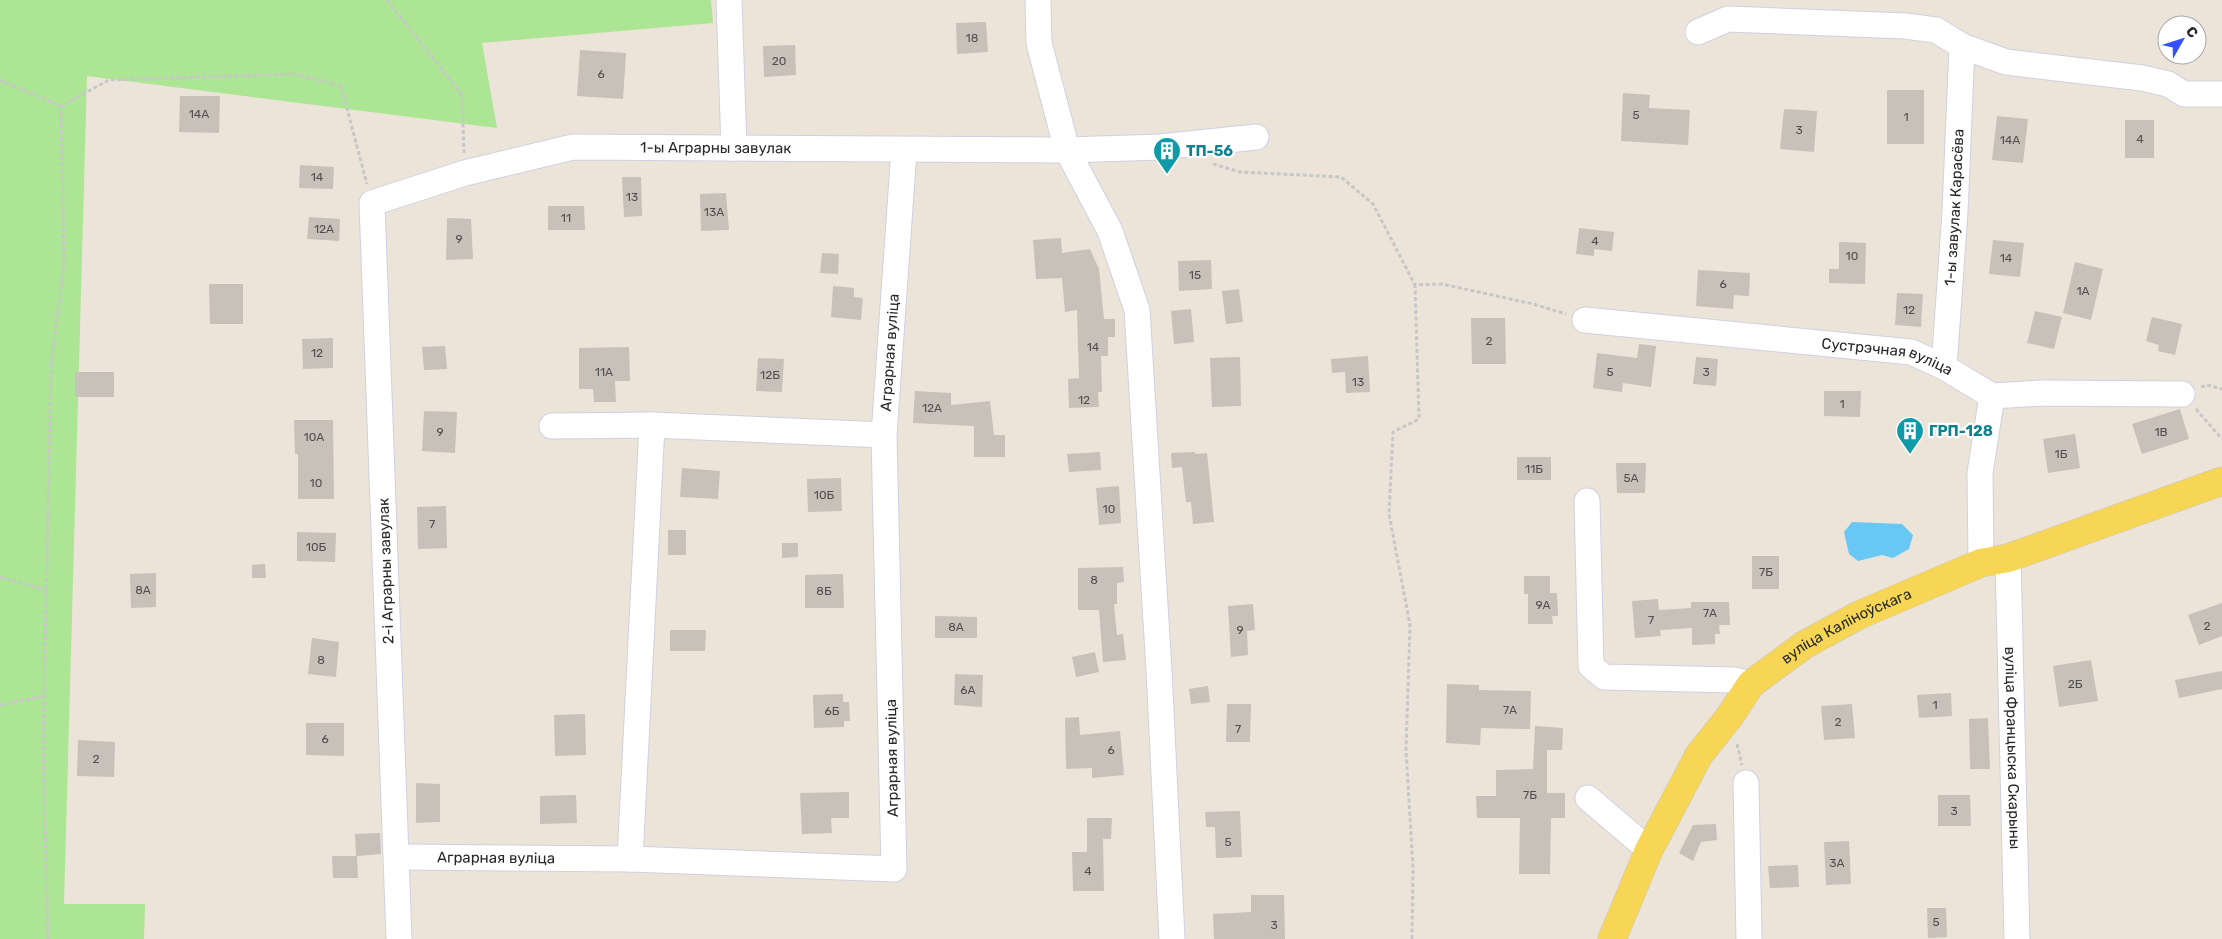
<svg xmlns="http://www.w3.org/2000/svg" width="2222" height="939" viewBox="0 0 2222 939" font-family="Rubik,sans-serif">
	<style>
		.green { fill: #ace593 }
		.water { fill: #67c8f3 }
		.building { fill: #c7c1b9 }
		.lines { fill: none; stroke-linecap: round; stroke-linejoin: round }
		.minor-casing { stroke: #cfd1e2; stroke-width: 27 }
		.major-casing { stroke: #c7c7c7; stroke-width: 29 }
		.path { stroke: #c7c7c7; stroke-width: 3; stroke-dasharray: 4 2.5; stroke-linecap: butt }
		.minor { stroke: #fff; stroke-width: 25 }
		.major { stroke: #f6d654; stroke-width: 28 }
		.labels { text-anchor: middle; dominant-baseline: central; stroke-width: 4.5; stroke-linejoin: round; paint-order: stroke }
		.number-label { font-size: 12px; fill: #504e4c }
		.street-label { font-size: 15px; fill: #282828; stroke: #fff }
		.culture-label { font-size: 15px; font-weight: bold; fill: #0d838f; stroke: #fff; text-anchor: start }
	</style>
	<rect width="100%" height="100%" fill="#ece4d9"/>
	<path class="green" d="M0 0H711L713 23 482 43 497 128 87 76 64 904H145L144 939H0Z"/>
	<path class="water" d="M1852 522 1902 524 1913 535 1909 549 1893 558 1882 555 1858 561 1849 554 1844 532Z"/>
	<path class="building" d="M986 22 988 52 957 54 956 23Z
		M795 45 796 75 764 77 763 46Z
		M580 50 626 53 623 99 577 96Z
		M1887 90H1924V144H1887Z
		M1623 93 1650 95 1649 108 1690 110 1688 145 1621 141Z
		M180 96H220L219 133 179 132Z
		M1784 109 1817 111 1814 152 1780 149Z
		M1997 116 2028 119 2023 163 1992 160Z
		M2125 120H2154V158H2125Z
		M300 165 334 167 333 189 299 188Z
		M622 177H641L642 216 624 217Z
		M726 193 729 230 701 231 700 194Z
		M548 206H584L585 230H548Z
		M309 217 340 219 339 241 307 239Z
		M447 218 471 219 473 259 446 260Z
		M1579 228 1614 232 1612 251 1594 249V256L1576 254Z
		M1061 238 1062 253 1090 249 1099 269 1104 319H1115V337H1108V356H1101L1102 392H1098L1099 407 1069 408 1068 379 1079 378 1077 310 1065 312 1062 278 1036 279 1033 240Z
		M1993 240 2024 243 2020 277 1989 274Z
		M1839 242 1866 243 1865 284 1829 283V269H1839Z
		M822 253 839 254 838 274 820 273Z
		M1211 260 1212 289 1179 291 1178 261Z
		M2075 262 2103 269 2091 320 2063 313Z
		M1698 270 1750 273 1749 296 1734 295 1733 309 1696 306Z
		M209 284H243V324H210Z
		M833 286 854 288V297L863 298 861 320 831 317Z
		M1239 289 1243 322 1226 324 1222 291Z
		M1897 293 1923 294 1921 327 1895 325Z
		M1191 309 1194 342 1174 344 1171 311Z
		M2035 311 2062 317 2054 349 2027 343Z
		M2152 317 2182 324 2175 355 2158 351 2159 345 2146 341Z
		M1471 318H1505L1506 364H1472Z
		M333 338V368L303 369 302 339Z
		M1639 344 1656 346 1651 387 1623 383 1622 392 1593 388 1597 353 1637 358Z
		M445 346 447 369 424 370 422 347Z
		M629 347 630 381H615L616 402H594L593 389H579V348Z
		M1368 356 1370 392 1346 393 1345 372 1332 373 1331 359Z
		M1240 357 1241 406 1212 407 1210 358Z
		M1696 357 1718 359 1716 386 1693 384Z
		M758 358 784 359 782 392 756 391Z
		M75 372H114V397H75Z
		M915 391 951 393V405L990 401 994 435H1005V457H974V426L913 423Z
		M1824 391H1861L1860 417 1824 416Z
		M2180 409 2189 439 2142 454 2132 424Z
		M424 411 457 412 455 453 422 451Z
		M294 420H333L334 499H298V454H295Z
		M2075 434 2080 468 2048 473 2043 439Z
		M1100 452 1101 470 1069 472 1067 454Z
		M1195 452V454L1207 453 1214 522 1193 524 1191 502H1186L1182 467 1172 468 1171 453Z
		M1517 457H1551V480H1517Z
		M1616 463H1646L1645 493H1617Z
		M682 468 720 471 718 499 680 497Z
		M841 478 842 511 808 512 807 479Z
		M1119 486 1121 523 1099 525 1096 488Z
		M446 506 447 548 418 549 417 507Z
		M668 530H686V555H668Z
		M297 532 336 533 335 562 297 561Z
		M782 543H798V557L782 558Z
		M1752 556H1779V589H1752Z
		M265 564 266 578H252V565Z
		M1123 567 1124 582 1117 583V604H1114L1117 635 1123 634 1126 660 1103 662 1099 610H1078V568Z
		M156 573V607L131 608 130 574Z
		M843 574 844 608H805V575Z
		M1524 576H1550V593H1557L1558 616H1552L1553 624H1528V594H1524Z
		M1658 599 1659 610 1691 608V602H1729L1730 625H1719L1720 634H1715V644L1692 645V628L1660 630 1661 636 1635 638 1632 601Z
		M2222 603V636L2199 645 2188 615Z
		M1253 604 1255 630 1247 631 1248 655 1231 657 1228 606Z
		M935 616 977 617V638H935Z
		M670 630H706L705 651H670Z
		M312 638 339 642 336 677 308 674Z
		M1095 652 1099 672 1076 677 1072 657Z
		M2091 660 2098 701 2059 707 2053 666Z
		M2222 671V689L2179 698 2175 680Z
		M955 674 983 675 982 707 954 705Z
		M1447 684 1479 685V690L1531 691 1530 729 1481 728 1480 745 1446 743Z
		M1208 686 1210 702 1191 704 1189 689Z
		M1951 693 1952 716 1919 718 1917 695Z
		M843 694V702H849L850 721H844V727L814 728 813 695Z
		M1227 704H1251L1250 742H1226Z
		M1852 704 1855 738 1824 740 1821 706Z
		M585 714 586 755 555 756 554 715Z
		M1079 717 1080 735 1120 731 1124 775 1092 778V768L1066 769 1065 718Z
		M1988 718 1990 769H1970L1969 719Z
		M306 723H344V756L306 755Z
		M1535 726 1563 728 1562 750H1547V793H1565V818H1551L1550 874H1519L1520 818H1477L1476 796H1496V770L1533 769Z
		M78 740 115 742 114 777 77 776Z
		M416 783 440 784V822L416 823Z
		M849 792V818H831L832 833 802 834 800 793Z
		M576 795 577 823 540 824V796Z
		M1938 795H1970L1971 826H1938Z
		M1240 811 1242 857 1216 858 1215 827H1206L1205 812Z
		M1087 818H1112L1111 839H1103L1104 891H1073L1072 852H1087Z
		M1716 824 1717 840 1701 842 1693 861 1679 853 1693 825Z
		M380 833 381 854 357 856 358 878H333L332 856H356L355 834Z
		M1849 841 1851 884 1826 885 1824 842Z
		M1798 865 1799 887 1770 888 1768 866Z
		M1251 895H1284L1285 939H1214L1213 914 1251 912Z
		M1927 908H1946L1947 937 1928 938Z"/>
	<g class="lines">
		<defs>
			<g id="minor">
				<path d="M729 0 734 148"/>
				<path d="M1038 0 1039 43 1067 150 1110 231 1137 310 1159 670 1172 939"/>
				<path d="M1698 32 1728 19 1905 26 1936 30 1962 46 2006 62 2142 78 2168 84 2184 94H2222"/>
				<path id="s1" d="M1585 320 1911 352 1944 367 1992 396 2041 393 2182 394"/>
				<path id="s2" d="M1944 367 1955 212 1962 46"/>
				<path d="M552 426 652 425 884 435"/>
				<path d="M1587 501 1591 666 1604 677 1734 680 1751 684"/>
				<path id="s3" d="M2008 558 2017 939"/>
				<path d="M1981 563 1980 473 1992 396"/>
				<path d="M1746 783 1749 939"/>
				<path d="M1588 798 1649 850"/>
				<path id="s4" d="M397 857 630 859 894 869 884 435 904 150"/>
				<path d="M630 859 652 425"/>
				<path id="s5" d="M399 939 372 203 465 173 573 147 1067 150 1160 147 1256 137"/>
			</g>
			<g id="major">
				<path id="s6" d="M1612 939 1649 850 1699 755 1730 716 1751 684 1804 645 1859 615 1981 563 2008 558 2222 481"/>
			</g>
		</defs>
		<use href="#minor" class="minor-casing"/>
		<use href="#major" class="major-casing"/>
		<path class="path" d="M387 0 462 95 464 153
			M0 80 61 106
			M1213 164 1240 172 1341 177 1373 204 1415 285 1442 284 1533 304 1566 314
			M2201 387 2207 385 2222 389
			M2196 409 2222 439
			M0 577 46 590
			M0 705 44 696
			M1737 744 1742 765
			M48 939 43 747 51 365 64 264 61 106 109 80 295 74 341 86 367 184
			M1412 939 1413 867 1406 751 1410 625 1389 514 1393 432 1419 419 1415 285"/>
		<use href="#minor" class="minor"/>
		<use href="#major" class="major"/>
	</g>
	<defs>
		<symbol id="building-pin" viewBox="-11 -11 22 30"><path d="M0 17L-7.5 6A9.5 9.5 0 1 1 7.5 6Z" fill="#0f9aa8" stroke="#fff"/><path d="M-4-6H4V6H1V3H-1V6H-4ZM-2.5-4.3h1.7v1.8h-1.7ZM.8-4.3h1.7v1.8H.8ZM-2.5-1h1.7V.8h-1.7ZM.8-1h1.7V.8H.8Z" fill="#fff"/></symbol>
	</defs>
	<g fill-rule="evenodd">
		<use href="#building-pin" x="1151" y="135" width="32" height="43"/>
		<use href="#building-pin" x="1894" y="415" width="32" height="43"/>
	</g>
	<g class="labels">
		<g class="number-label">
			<text x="972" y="38">18</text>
			<text x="779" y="61">20</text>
			<text x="601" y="74">6</text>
			<text x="199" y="114">14А</text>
			<text x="1636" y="115">5</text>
			<text x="1906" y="117">1</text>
			<text x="1799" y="130">3</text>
			<text x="2140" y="139">4</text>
			<text x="2010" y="140">14А</text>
			<text x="317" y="177">14</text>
			<text x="632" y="197">13</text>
			<text x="714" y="212">13А</text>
			<text x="566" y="218">11</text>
			<text x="324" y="229">12А</text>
			<text x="459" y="239">9</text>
			<text x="1595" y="241">4</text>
			<text x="1852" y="256">10</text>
			<text x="2006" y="258">14</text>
			<text x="1195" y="275">15</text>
			<text x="1723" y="284">6</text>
			<text x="2083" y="291">1А</text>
			<text x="1909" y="310">12</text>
			<text x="1489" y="341">2</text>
			<text x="1093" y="347">14</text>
			<text x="317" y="353">12</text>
			<text x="604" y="372">11А</text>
			<text x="1610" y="372">5</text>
			<text x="1706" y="372">3</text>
			<text x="770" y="375">12Б</text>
			<text x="1358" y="382">13</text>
			<text x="1084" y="400">12</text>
			<text x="1842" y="404">1</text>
			<text x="932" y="408">12А</text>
			<text x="440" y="432">9</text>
			<text x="2161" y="432">1В</text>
			<text x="314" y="437">10А</text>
			<text x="2061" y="454">1Б</text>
			<text x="1534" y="469">11Б</text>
			<text x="1631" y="478">5А</text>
			<text x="316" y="483">10</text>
			<text x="824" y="495">10Б</text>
			<text x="1109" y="509">10</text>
			<text x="432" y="524">7</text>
			<text x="316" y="547">10Б</text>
			<text x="1766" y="572">7Б</text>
			<text x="1094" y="580">8</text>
			<text x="143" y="590">8А</text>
			<text x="824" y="591">8Б</text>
			<text x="1543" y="605">9А</text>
			<text x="1710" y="613">7А</text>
			<text x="1651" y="620">7</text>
			<text x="2207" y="626">2</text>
			<text x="956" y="627">8А</text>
			<text x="1240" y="630">9</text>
			<text x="321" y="660">8</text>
			<text x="2075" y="684">2Б</text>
			<text x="968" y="690">6А</text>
			<text x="1935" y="705">1</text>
			<text x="1510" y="710">7А</text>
			<text x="832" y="711">6Б</text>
			<text x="1838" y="722">2</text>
			<text x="1238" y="729">7</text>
			<text x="325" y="739">6</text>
			<text x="1111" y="750">6</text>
			<text x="96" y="759">2</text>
			<text x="1530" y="795">7Б</text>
			<text x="1954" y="811">3</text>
			<text x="1228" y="842">5</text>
			<text x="1837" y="863">3А</text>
			<text x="1088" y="871">4</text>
			<text x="1936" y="922">5</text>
			<text x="1274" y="925">3</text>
		</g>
		<g class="street-label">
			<text stroke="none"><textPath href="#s5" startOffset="1088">1-ы Аграрны завулак</textPath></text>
			<text stroke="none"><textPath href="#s2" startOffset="160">1-ы завулак Карасёва</textPath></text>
			<text stroke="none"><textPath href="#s4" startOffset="1014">Аграрная вуліца</textPath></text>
			<text stroke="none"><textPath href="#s1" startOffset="305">Сустрэчная вуліца</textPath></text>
			<text transform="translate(386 571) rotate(-92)">2-і Аграрны завулак</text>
			<text stroke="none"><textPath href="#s6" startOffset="404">вуліца Каліноўскага</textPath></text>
			<text stroke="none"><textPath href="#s3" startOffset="190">вуліца Францыска Скарыны</textPath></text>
			<text transform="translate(892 758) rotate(-91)">Аграрная вуліца</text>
			<text stroke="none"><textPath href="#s4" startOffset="99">Аграрная вуліца</textPath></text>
		</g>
		<g class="culture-label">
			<text x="1186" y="151">ТП-56</text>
			<text x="1929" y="431">ГРП-128</text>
		</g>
	</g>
	<g transform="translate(2182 40) rotate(51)"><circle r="24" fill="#ffffff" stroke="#a9a9a9"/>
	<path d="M0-4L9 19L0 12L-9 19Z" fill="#3351ff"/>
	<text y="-8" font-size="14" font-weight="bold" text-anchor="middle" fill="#282828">С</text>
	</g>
</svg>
